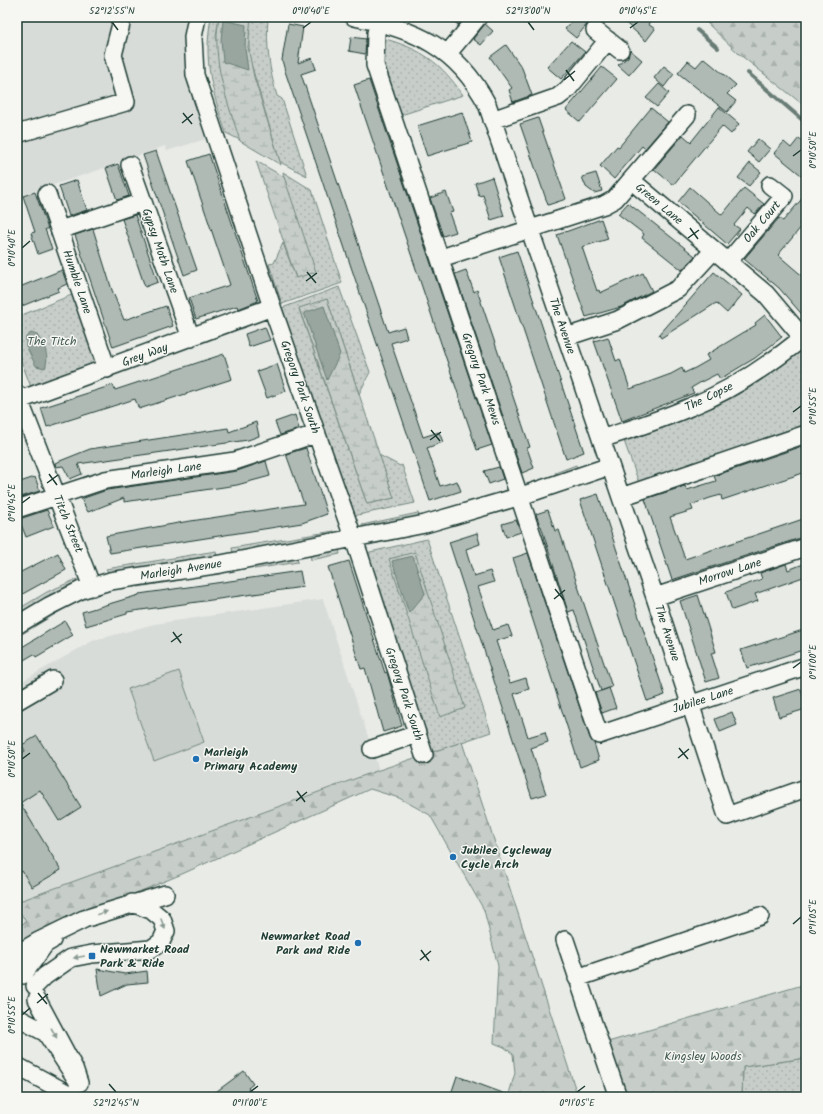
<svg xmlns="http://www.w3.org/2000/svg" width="823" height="1114" viewBox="0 0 823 1114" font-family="Kalam,sans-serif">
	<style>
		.built { fill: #d8dcd8 }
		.grass { fill: url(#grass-dots); stroke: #73867e }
		.forest { fill: url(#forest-firs); stroke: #73867e }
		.wetland { fill: url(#wetland-marsh); stroke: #73867e }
		.garden { fill: #c7cec9; stroke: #73867e }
		.water { fill: #99a6a0; stroke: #687c75 }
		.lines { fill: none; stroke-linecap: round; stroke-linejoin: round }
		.stream { stroke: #687c75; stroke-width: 4 }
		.building { fill: #b0bab5; stroke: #1f3d34 }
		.minor-casing { stroke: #1f3d34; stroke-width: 20 }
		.minor { stroke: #f6f6f2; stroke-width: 17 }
		.oneway { fill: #8a9a93 }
		.ticks { fill: none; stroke: #1f3d34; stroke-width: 1.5 }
		.poi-dot { fill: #1f6fb2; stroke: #f6f6f2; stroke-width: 1.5 }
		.labels { text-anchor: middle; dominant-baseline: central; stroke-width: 3; stroke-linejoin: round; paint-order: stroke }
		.street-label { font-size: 12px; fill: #1f3d34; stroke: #f6f6f2 }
		.park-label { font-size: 12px; fill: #415a52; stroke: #f6f6f2 }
		.poi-label { font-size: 12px; font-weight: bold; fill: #1f3d34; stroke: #f6f6f2; text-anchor: start }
		.neatline { fill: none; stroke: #1f3d34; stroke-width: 1.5 }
		.ticks-label { font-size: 10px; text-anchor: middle; fill: #1f3d34 }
	</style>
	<defs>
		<pattern id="grass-dots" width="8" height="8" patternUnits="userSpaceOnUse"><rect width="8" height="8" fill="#c7cec9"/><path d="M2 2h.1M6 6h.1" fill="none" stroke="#aab2ad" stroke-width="1.8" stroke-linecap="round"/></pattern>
		<pattern id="forest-firs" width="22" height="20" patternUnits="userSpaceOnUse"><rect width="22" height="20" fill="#c7cec9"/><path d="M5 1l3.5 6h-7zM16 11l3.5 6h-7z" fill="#aab2ad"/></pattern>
		<pattern id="wetland-marsh" width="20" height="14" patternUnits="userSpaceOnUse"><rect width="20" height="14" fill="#c7cec9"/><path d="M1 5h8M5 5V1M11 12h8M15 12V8" fill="none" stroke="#aab2ad"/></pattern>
	</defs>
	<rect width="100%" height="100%" fill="#e9ebe7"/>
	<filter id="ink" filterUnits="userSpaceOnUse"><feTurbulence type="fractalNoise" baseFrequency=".025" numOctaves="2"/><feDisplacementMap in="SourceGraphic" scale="8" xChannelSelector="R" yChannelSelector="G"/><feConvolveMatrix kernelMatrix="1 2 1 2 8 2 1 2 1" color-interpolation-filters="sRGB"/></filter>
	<g filter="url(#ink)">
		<path class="built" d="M17 17H190L186 71 209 138 167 151 165 146 93 172 17 197Z
			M323 599 379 770 17 902V684L92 641 154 624Z
			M17 907 26 922 17 927Z"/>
		<path class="grass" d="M211 17H219L216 36 240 140 226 133C212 90 203 63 211 17Z
			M249 17H268C266 45 269 69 277 96L282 99 307 176 280 162 249 57Z
			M382 38C422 49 440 62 463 95L401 115 383 61Z
			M283 172 312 190 342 283 282 304 269 264 274 263 283 243 296 278Z
			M339 287 370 372 359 394 327 299 299 309 367 504 394 498 379 455 400 466 402 465 415 503 353 516 282 308Z
			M74 294 98 365 31 387 17 350V317Z
			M806 344V425L639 483 623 438 693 415 728 397Z
			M576 465 578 470 556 478 555 473Z
			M418 513 422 523 364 529 362 525Z
			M424 530 425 533 369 545 367 541Z
			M334 531 335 537 233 555 232 548Z
			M427 539 491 732 430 753 366 553Z
			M339 549 340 554 311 560 310 554Z
			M216 551 217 558 110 575 106 569Z
			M297 557 298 562 254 569V564Z
			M180 576 181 580 138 587V583Z
			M77 579 79 584 17 617V610L47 592Z
			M60 606 62 610 22 634 20 631Z
			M806 1058V1097H742L743 1067Z"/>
		<path class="forest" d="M701 17H806V107L739 54Z
			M462 742 578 1097H508L515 1073 513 1054 504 1047 494 1043 498 966 484 910 430 815 399 798 370 789 182 874 35 935 20 943 17 939V927L26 922 17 907V902L379 770Z
			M806 984V1058L743 1067 742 1097H627L608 1042Z"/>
		<path class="wetland" d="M219 17H251L248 47 254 77 281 165 240 141C227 99 211 62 219 17Z
			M256 161 284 177 316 272 296 278Z
			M327 299 394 498 367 504 299 308Z
			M415 552 465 708 440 717 389 559Z"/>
		<path class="garden" d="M179 671 204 742 154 761 128 689Z"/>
		<path class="water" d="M223 20 246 25 245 48 248 70 223 62 221 40Z
			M324 306 340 354 327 380 304 313Z
			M31 333 37 335C44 345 50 355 45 368L36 366 26 346V337Z
			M413 556 425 594 409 613 392 561Z"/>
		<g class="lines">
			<path class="stream" d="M697 30 718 48
				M748 73 806 123"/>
		</g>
		<path class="building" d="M449 17H465L458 25Z
			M576 17H580L588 23 576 38 565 29Z
			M619 17H654L648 24 655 29 646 41Z
			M288 24 303 27 298 63 312 58 316 69 301 74 388 332 404 327 407 338 391 343 423 437 439 432 443 442 427 448 440 486 457 481 461 491 430 501 285 71 282 60Z
			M485 24 493 31 481 45 473 39Z
			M351 37 366 39 365 54 349 51Z
			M571 41 585 52 561 79 547 67Z
			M506 45 522 68 532 95 513 102 509 90 512 88 490 57Z
			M630 50 642 60 629 75 618 65 628 57Z
			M704 58 736 85 727 94 736 101 727 112 678 73 688 61 696 67Z
			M664 66 674 74 664 87 654 78Z
			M602 67 617 79 580 122 566 110Z
			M369 80 492 445 477 450 354 85Z
			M659 84 669 93 657 107 646 98Z
			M719 107 739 124 731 134 722 126 673 185 654 169 683 135 691 142Z
			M651 108 668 122 645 149 642 146 614 179 600 166 617 146 619 147Z
			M462 112 472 142 427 156 417 126Z
			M538 118 566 199 548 205 520 124Z
			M799 138 806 144V179L774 153 784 142 791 148Z
			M758 139 770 149 759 162 747 152Z
			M156 151 197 270 184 275 143 155Z
			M209 154 258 301 238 309 237 306 196 319 189 298 230 285 188 161Z
			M750 163 761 172 749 186 738 178Z
			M118 164 129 196 117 200 106 168Z
			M596 173 602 191 594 193 586 187 582 177Z
			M492 177 504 216 491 220 483 195 479 196 475 183Z
			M77 180 87 210 69 216 59 186Z
			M690 187 722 215 744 188 764 204 755 214 748 208 734 225 740 229 727 244 678 202Z
			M35 192 48 229H45L52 249 38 254 31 233 35 232 23 196Z
			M446 192 453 212 449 213 456 232 443 236 430 198Z
			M806 194V215L799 224 802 226 778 255 806 279V319L779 288 744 259 779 218 783 221Z
			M628 203 695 256 682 270 642 238 644 234 618 214Z
			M135 215 158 282 145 287 122 219Z
			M601 219 608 239 582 247 597 291 599 290 600 293 643 273 652 291 621 307 586 317 557 235Z
			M93 229 112 290 124 320 166 306 173 326 113 347 75 235Z
			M517 251 584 452 566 459 499 257Z
			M62 270 67 284 58 288 59 291 17 308V288Z
			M466 270 474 292 477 290 530 447 527 448 534 468 522 473 455 274Z
			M714 272 742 295 727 313 716 303 661 338 659 335Z
			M765 315 782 337 755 358 720 379 717 374 703 381 691 388 694 393 622 421 594 341 608 337 616 361 620 359 630 389 671 374 682 368 684 373 695 368 709 360 706 355 756 325 755 323Z
			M265 327 270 340 249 347 245 334Z
			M224 354 232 379 139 409 135 399 47 427 41 408 113 385 115 390Z
			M277 364 286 391 267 398 257 371Z
			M295 415 299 429 280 435 275 422Z
			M256 422 259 436 248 440 78 464 82 474 70 479 63 466 56 467 55 463 90 449 228 428 229 432Z
			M806 445V472L722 500 721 495 710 498 691 505 693 510 670 517 685 559 806 518V536L672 580 645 499 685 486 687 490 716 481 714 476Z
			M306 448 327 514 302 523 110 553 106 536 184 522 304 504 286 454Z
			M266 461 270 476 237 485 124 502V498L88 512 81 499 107 490 237 471Z
			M499 467 503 479 489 484 484 471Z
			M35 477 40 491 17 498V483Z
			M598 494 665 695 647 701 580 500Z
			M47 510 54 526 26 537 19 519Z
			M548 510 555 531 559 530 612 687 601 691 574 610 568 612 541 526H540L536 514Z
			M516 520 521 532 506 537 502 524Z
			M477 533 480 544 466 549 467 554 474 576 490 571 494 582 478 587 493 630 508 625 512 636 496 641 510 683 526 678 529 689 514 694 528 737 545 732 548 742 531 748 546 794 532 798 449 542Z
			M58 553 66 570 17 597V574Z
			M528 553 590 738 594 743 599 760 580 767 513 558Z
			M349 561 385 673 387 672 402 726 383 732 365 668 361 669 328 567Z
			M806 563V576L755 594 758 601 732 610 726 592 762 579 760 573 786 564 788 570Z
			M300 571 303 587 127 612V614L86 626 82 612 139 595V594Z
			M698 595 716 652 711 653 719 678 706 682 680 601Z
			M65 621 73 635 36 657 34 654 17 664V650Z
			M806 629V649L747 668 741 650Z
			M609 688 616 708 602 713 595 693Z
			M801 689 806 709 779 717 773 698Z
			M732 712 737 725 720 732 715 719Z
			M37 736 81 807 59 821 40 790 20 803 61 870 32 887 22 871 17 874V756L25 751 22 745Z
			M97 969 125 974 147 971 148 982 127 984 101 996Z
			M244 1071 253 1084 248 1088 255 1097H209Z
			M457 1076 511 1096V1097H450Z"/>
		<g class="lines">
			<defs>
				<path id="minor" d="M197 17 193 37 195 75 272 307 359 554 424 755
					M354 17C415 29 457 47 487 104L655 597 727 816 806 788
					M379 22 376 33 375 65 599 735 806 666
					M595 30 620 50
					M448 53 478 17
					M492 120 558 97 567 90 608 40
					M17 134 126 102 113 55 121 24 119 17
					M130 165 191 338
					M631 180 687 115
					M47 194 107 369
					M60 230 142 202
					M441 258 604 205 615 199 631 180 766 294 803 338
					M728 262 784 196 770 185
					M566 337 618 320 678 289 714 250
					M17 394 92 587
					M17 401 272 307
					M601 439C631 429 661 420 690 407 732 390 771 364 806 335
					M621 497 806 434
					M17 509 105 480 235 461 315 434
					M655 597 806 547
					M17 625 49 606 81 590 110 581 221 564 425 524 521 496 610 466
					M17 701 53 680
					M372 749 417 734
					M565 940 618 1097
					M17 954 37 942 84 919 165 894
					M23 975 45 944 52 940
					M577 978 760 916
					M35 986 45 976 71 958 92 954 151 949 161 942 166 931 162 919 151 910 132 903
					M20 1019 46 1033 79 1083 74 1068 37 999
					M17 1066 74 1097"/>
			</defs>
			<use href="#minor" class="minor-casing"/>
			<use href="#minor" class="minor"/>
		</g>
		<defs><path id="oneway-solid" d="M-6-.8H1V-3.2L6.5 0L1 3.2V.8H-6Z"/></defs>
		<g class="oneway">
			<use href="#oneway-solid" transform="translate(102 913) rotate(-18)"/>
			<use href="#oneway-solid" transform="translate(163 924) rotate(68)"/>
			<use href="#oneway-solid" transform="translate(79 957) rotate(170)"/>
			<use href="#oneway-solid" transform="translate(54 1033) rotate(61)"/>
		</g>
	</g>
	<path class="ticks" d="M112 22 118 30M528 22 534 30M303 28 311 22M630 28 638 22M566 70 574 81M564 80 575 71M183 113 192 124M182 123 193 114M793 156 801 150M690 228 698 239M688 238 699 230M22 248 30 241M307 272 316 283M306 281 317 273M793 412 801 406M431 430 440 441M430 440 441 432M49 474 57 485M47 483 58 475M22 503 30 497M555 589 564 600M554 599 565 590M173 632 181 643M171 642 182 634M793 668 801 662M679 748 688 759M678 758 689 749M22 759 30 753M297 791 305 802M296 801 307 792M793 924 801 917M421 950 429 961M420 960 431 951M38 993 47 1004M37 1003 48 994M22 1015 30 1008M109 1084 116 1092M250 1092 258 1086M577 1092 585 1086"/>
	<g class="poi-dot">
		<circle cx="196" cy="759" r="4"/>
		<circle cx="453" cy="857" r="4"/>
		<circle cx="358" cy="943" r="4"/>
		<rect x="88" y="952" width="8" height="8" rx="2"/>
	</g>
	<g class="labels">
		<g class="street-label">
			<text transform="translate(659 204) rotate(40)">Green Lane</text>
			<text transform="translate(762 222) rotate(-50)">Oak Court</text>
			<text transform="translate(160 251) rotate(71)">Gypsy Moth Lane</text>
			<text transform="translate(77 282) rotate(71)">Humble Lane</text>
			<text transform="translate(562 326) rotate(71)">The Avenue</text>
			<text transform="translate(145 355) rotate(-20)">Grey Way</text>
			<text transform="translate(481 379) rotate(71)">Gregory Park Mews</text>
			<text transform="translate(300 387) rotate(71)">Gregory Park South</text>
			<text transform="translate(709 397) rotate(-26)">The Copse</text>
			<text transform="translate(166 471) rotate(-8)">Marleigh Lane</text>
			<text transform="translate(68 524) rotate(68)">Titch Street</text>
			<text transform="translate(181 570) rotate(-9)">Marleigh Avenue</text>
			<text transform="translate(730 572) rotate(-18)">Morrow Lane</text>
			<text transform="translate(667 633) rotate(72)">The Avenue</text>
			<text transform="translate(404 694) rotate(72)">Gregory Park South</text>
			<text transform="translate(703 700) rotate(-18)">Jubilee Lane</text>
		</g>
		<g class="park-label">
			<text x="52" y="341">The Titch</text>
			<text x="703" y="1056">Kingsley Woods</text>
		</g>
		<g class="poi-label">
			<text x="204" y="752">Marleigh<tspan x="204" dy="14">Primary Academy</tspan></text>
			<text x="461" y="850">Jubilee Cycleway<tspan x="461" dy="14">Cycle Arch</tspan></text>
			<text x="350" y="936" text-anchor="end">Newmarket Road<tspan x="350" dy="14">Park and Ride</tspan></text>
			<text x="100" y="949">Newmarket Road<tspan x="100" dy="14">Park &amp; Ride</tspan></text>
		</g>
	</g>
	<rect width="823" height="1114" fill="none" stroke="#f6f6f2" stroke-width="44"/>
	<rect x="22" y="22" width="779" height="1070" class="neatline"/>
	<g class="ticks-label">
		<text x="112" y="14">52°12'55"N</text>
		<text x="311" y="14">0°10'40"E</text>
		<text x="528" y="14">52°13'00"N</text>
		<text x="638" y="14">0°10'45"E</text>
		<text transform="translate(812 150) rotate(-90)" y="4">0°10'50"E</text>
		<text transform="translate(11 248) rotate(-90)" y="4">0°10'40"E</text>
		<text transform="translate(812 406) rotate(-90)" y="4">0°10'55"E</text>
		<text transform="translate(11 503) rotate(-90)" y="4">0°10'45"E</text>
		<text transform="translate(812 662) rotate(-90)" y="4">0°11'00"E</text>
		<text transform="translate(11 759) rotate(-90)" y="4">0°10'50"E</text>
		<text transform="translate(812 917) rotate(-90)" y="4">0°11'05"E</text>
		<text transform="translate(11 1015) rotate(-90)" y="4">0°10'55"E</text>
		<text x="116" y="1106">52°12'45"N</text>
		<text x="250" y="1106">0°11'00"E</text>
		<text x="577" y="1106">0°11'05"E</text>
	</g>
</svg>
